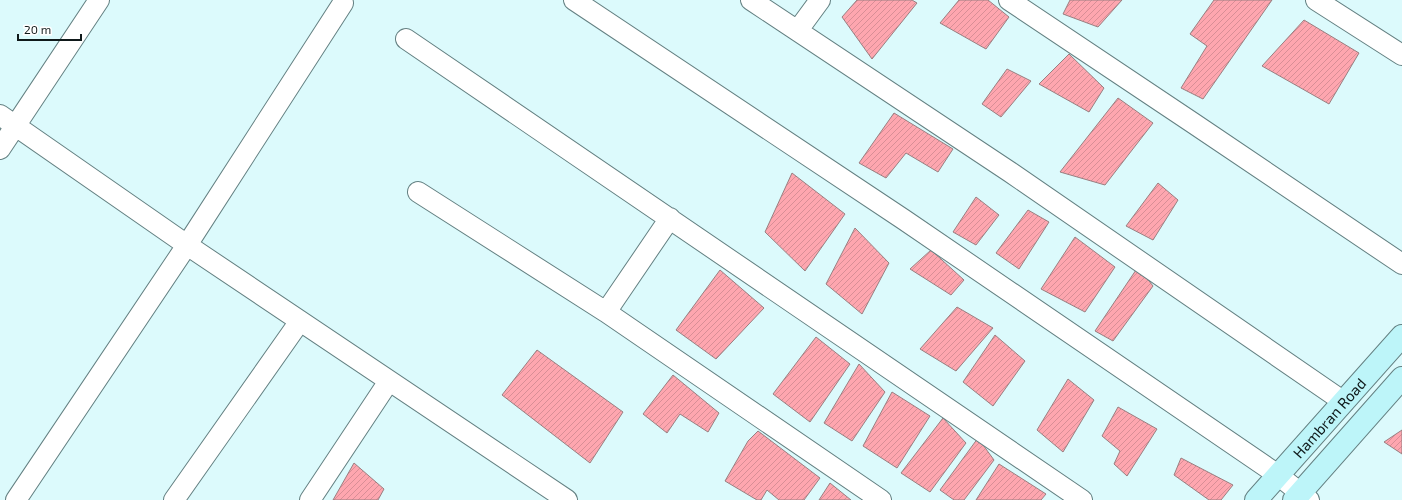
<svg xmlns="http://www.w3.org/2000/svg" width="1402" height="500" viewBox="0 0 1402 500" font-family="'Exo 2',sans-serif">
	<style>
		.building { fill: url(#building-hatch); stroke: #997f81 }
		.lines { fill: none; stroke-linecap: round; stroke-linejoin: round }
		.street-casing { stroke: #648082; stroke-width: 22 }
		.secondary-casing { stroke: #648082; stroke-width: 24 }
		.street { stroke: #fff; stroke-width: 20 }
		.secondary { stroke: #bdf5f9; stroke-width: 22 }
		.labels { text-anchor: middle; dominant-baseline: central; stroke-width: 3; stroke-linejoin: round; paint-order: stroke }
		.street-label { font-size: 15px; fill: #0f191a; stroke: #fff }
	</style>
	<defs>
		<pattern id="building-hatch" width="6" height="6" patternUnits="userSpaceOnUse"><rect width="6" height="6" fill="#fea6af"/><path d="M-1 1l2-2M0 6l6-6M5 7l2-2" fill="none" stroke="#d88e96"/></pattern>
	</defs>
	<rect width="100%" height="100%" fill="#dcfafc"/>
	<path class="building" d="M857 0H912L917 3 872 59 842 17Z
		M959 0H988L1009 17 986 49 940 23Z
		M1070 0H1122L1098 27 1063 14Z
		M1214 0H1272L1203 99 1181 88 1207 46 1190 34Z
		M1304 20 1359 53 1329 104 1262 66Z
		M1069 54 1104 88 1089 112 1039 84Z
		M1007 69 1031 81 1001 117 982 104Z
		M1118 98 1153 123 1105 185 1060 172Z
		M894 113 953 149 938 172 906 153 886 178 859 163Z
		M792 173 845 214 805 271 765 232Z
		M1158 183 1178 200 1153 240 1126 226Z
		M976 197 999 215 976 245 953 232Z
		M1028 210 1049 222 1019 269 996 253Z
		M855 228 889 263 862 314 826 284Z
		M1075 237 1115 267 1085 312 1041 289Z
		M931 250 964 280 951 295 910 269Z
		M1138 267 1153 286 1113 341 1095 331Z
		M720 270 764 308 716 359 676 330Z
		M957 307 993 328 956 371 920 349Z
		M995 335 1025 361 993 406 963 382Z
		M816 337 850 364 810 422 773 394Z
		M537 350 623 412 590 463 502 395Z
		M859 364 885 392 852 441 824 423Z
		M673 375 719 413 708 432 680 414 667 433 643 414Z
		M1068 379 1094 400 1063 452 1037 430Z
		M892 392 930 416 897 468 863 446Z
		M1118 407 1157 429 1127 476 1114 464 1120 451 1102 436Z
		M943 418 966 443 930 492 901 473Z
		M1402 430V454L1384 442Z
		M758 431 820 478 804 500H779L767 490 761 500H757L725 481 748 441Z
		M978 438 994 460 964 500H954L940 490Z
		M1181 458 1233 485 1221 500H1209L1174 475Z
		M354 463 384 489 378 500H333Z
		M999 464 1046 494 1041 500H976Z
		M830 483 851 500H819Z"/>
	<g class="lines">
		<defs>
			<path id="street" d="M574 0 903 219 1278 475 1309 500
				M751 0 1010 172 1344 402
				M1009 0 1193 123 1402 264
				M1316 0 1402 55
				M798 30 820 0
				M406 39 1082 500
				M0 115 187 245 567 500
				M0 149 99 0
				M418 192 606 312 881 500
				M606 312 670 218
				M16 500 187 245 343 3
				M174 500 300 321
				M310 500 389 381"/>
			<g id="secondary">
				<path id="s1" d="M1256 500 1402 336"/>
				<path d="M1294 500 1402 378"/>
			</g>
		</defs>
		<use href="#street" class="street-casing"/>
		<use href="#secondary" class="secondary-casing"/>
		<use href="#street" class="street"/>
		<use href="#secondary" class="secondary"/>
	</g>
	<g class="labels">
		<g class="street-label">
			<text stroke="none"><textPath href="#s1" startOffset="110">Hambran Road</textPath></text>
		</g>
	</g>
	<path d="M18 34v6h63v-6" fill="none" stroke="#0f191a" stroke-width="2"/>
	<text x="24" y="34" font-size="12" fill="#0f191a" stroke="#ffffff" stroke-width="3" paint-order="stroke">20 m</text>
</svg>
